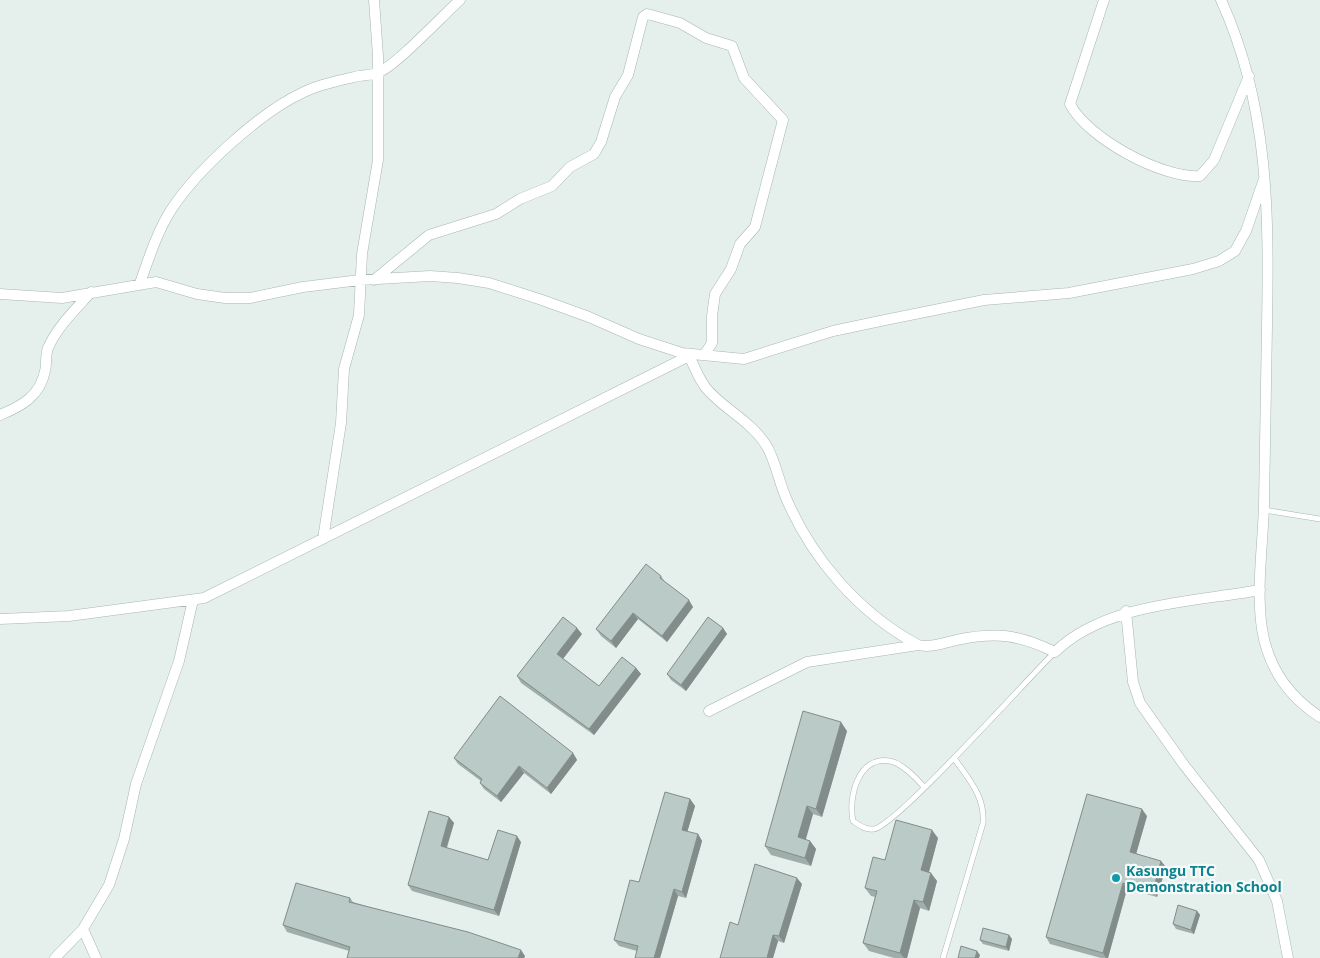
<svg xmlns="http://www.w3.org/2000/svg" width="1320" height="958" viewBox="0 0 1320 958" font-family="'Open Sans',sans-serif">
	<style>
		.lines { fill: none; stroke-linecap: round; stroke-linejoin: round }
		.service-casing { stroke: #a7b7b5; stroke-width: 6 }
		.minor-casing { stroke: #a7b7b5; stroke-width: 11 }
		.service { stroke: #fff; stroke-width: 5 }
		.minor { stroke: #fff; stroke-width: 10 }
		.wall { fill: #a0aeaa }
		.shaded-wall { fill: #828d8b }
		.building { fill: #bacac6; stroke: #828d8b }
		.culture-dot { fill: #0f9aa8; stroke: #f6fbf9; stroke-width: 2 }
		.labels { text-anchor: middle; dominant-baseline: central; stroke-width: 4.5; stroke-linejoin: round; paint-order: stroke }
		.culture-label { font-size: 14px; font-weight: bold; fill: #0d838f; stroke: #f6fbf9; text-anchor: start }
	</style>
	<rect width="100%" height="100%" fill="#e5efec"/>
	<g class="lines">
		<defs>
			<path id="service" d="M1264 510 1320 519
				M924 787C915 777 903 764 890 761 858 755 848 798 853 821 859 825 865 830 874 829 896 826 1029 677 1055 652
				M943 958 983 823C985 796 969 780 954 758"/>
			<path id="minor" d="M1104 0 1070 104C1087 138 1163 179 1200 176L1214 160 1249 76
				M1221 0C1269 105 1269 213 1267 326 1266 385 1265 445 1264 504 1263 545 1256 588 1262 629 1268 667 1288 696 1320 717
				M374 280 429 235 496 214 520 199 552 186 570 167 594 154 601 142 615 97 628 75 643 17 647 14 651 15 680 23 706 38 732 46 744 78 783 120 755 227 740 244 731 269 715 294 712 316V343L704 355
				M140 283C149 258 157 232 171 210 197 170 260 112 304 92 320 84 341 80 359 76 364 75 372 75 377 73 395 67 443 15 460 0
				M0 294 62 298 156 282 197 294 225 298H250L303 287 360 280 430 276 458 278 489 283 542 300 589 317 639 339 682 353 744 359 833 331 885 320 984 300 1069 293 1193 269 1219 261 1235 251 1246 231 1264 179
				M688 354C694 365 698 378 706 388 722 408 750 420 766 445 775 459 779 482 786 498 812 559 859 613 918 645 930 648 944 643 956 640 996 632 1018 634 1055 652 1105 603 1194 602 1260 590
				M0 415C22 406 40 396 45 371 47 364 45 355 48 348 57 327 76 309 91 292
				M323 539 341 423 344 369 359 315 362 254 378 160V56L374 0
				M1126 611 1133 682 1140 703 1184 765 1259 860 1277 901 1288 958
				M0 619 69 616 204 598 689 356
				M709 711 807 662 918 645
				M83 929 96 958
				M55 958 83 929 109 885 124 839 136 784 179 661 193 600"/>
		</defs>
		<use href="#service" class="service-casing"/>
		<use href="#minor" class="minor-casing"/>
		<use href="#service" class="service"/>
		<use href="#minor" class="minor"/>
	</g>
	<path class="wall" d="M661 576 665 582 693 607 667 642 638 619 616 648 601 636 596 629Z
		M723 628 727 634 686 691 671 680 667 674Z
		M582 634 563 659 599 686 636 668 641 674 594 735 521 683 517 676Z
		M847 731 822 817 813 814 805 839 810 841 816 849 811 866 771 855 765 846Z
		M573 753 577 760 551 794 524 773 501 802 484 789 480 783 481 781 458 764 454 758Z
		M690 799 695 806 687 832 698 834 702 841 686 898 678 896 660 958H635L637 951 619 946 614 940 639 882Z
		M1147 816 1136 853 1166 867 1157 897 1127 889 1108 958H1101L1050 944 1046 937Z
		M449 817 454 823 447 848 488 860 521 842 499 916 412 891 408 885Z
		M938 838 929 872 937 881 929 911 920 908 907 958H894L869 951 863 943 875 897 871 896 865 888 885 860Z
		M802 884 784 943 778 941 773 958H720Z
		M350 898 353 902 525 956 524 958H347L349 951 287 932 283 925Z
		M1197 911 1200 915 1194 934 1176 929 1173 924Z
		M1009 935 1012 939 1009 951 983 944 980 940Z"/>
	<path class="shaded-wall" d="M689 600 693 607 667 642 662 636Z
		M633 613 638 619 616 648 611 641Z
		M577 628 582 634 562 660 557 654Z
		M723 628 727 634 686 691 681 685Z
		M636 668 641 674 594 735 589 729Z
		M841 722 847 731 822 817 816 809Z
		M573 753 577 760 551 794 547 788Z
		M519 766 524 773 501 802 497 796Z
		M690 799 695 806 686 836 682 830Z
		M807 806 813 814 804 846 798 837Z
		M1142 809 1147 816 1135 858 1130 852Z
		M449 817 454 823 445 852 441 846Z
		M932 830 938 838 927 879 921 870Z
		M698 834 702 841 686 898 682 892Z
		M517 836 521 842 499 916 494 910Z
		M810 841 816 849 811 866 805 858Z
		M1161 861 1166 867 1157 897 1153 891Z
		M931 873 937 881 929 911 923 902Z
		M797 878 802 884 784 943 779 936Z
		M1123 883 1127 889 1108 958H1106L1103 953Z
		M674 889 678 896 660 958H654Z
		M914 900 920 908 907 958H904L900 953Z
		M1197 911 1200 915 1194 934 1191 930Z
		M773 935 778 941 773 958H767Z
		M1009 935 1012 939 1009 951 1006 947Z
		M521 950 525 956 524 958H518Z
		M977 951 980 955 979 958H975Z"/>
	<path class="building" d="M646 564 661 576 660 578 689 600 662 636 633 613 611 641 596 629Z
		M563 617 577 628 557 654 599 686 622 657 636 668 589 729 517 676Z
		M708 617 723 628 681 685 667 674Z
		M500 696 573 753 547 788 519 766 497 796 480 783 482 779 454 758Z
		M803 711 841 722 816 809 807 806 798 837 810 841 805 858 765 846Z
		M665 792 690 799 682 830 698 834 682 892 674 889 654 958H635L638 946 614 940 630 880 639 882Z
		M1087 794 1142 809 1130 852 1161 861 1153 891 1123 883 1103 953 1046 937Z
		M429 811 449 817 441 846 488 860 498 830 517 836 494 910 408 885Z
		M896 820 932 830 921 870 931 873 923 902 914 900 900 953 863 943 877 891 865 888 873 857 885 860Z
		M755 864 797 878 779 936 773 935 767 958H720L730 922 738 925Z
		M296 883 350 898 349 902 468 932 521 950 518 958H347L350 947 283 925Z
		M1178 905 1197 911 1191 930 1173 924Z
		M983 928 1009 935 1006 947 980 940Z
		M961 946 977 951 975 958H958Z"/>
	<circle class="culture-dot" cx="1116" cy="878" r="5"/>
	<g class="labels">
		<g class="culture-label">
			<text x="1126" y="870">Kasungu TTC<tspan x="1126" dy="16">Demonstration School</tspan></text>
		</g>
	</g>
</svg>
